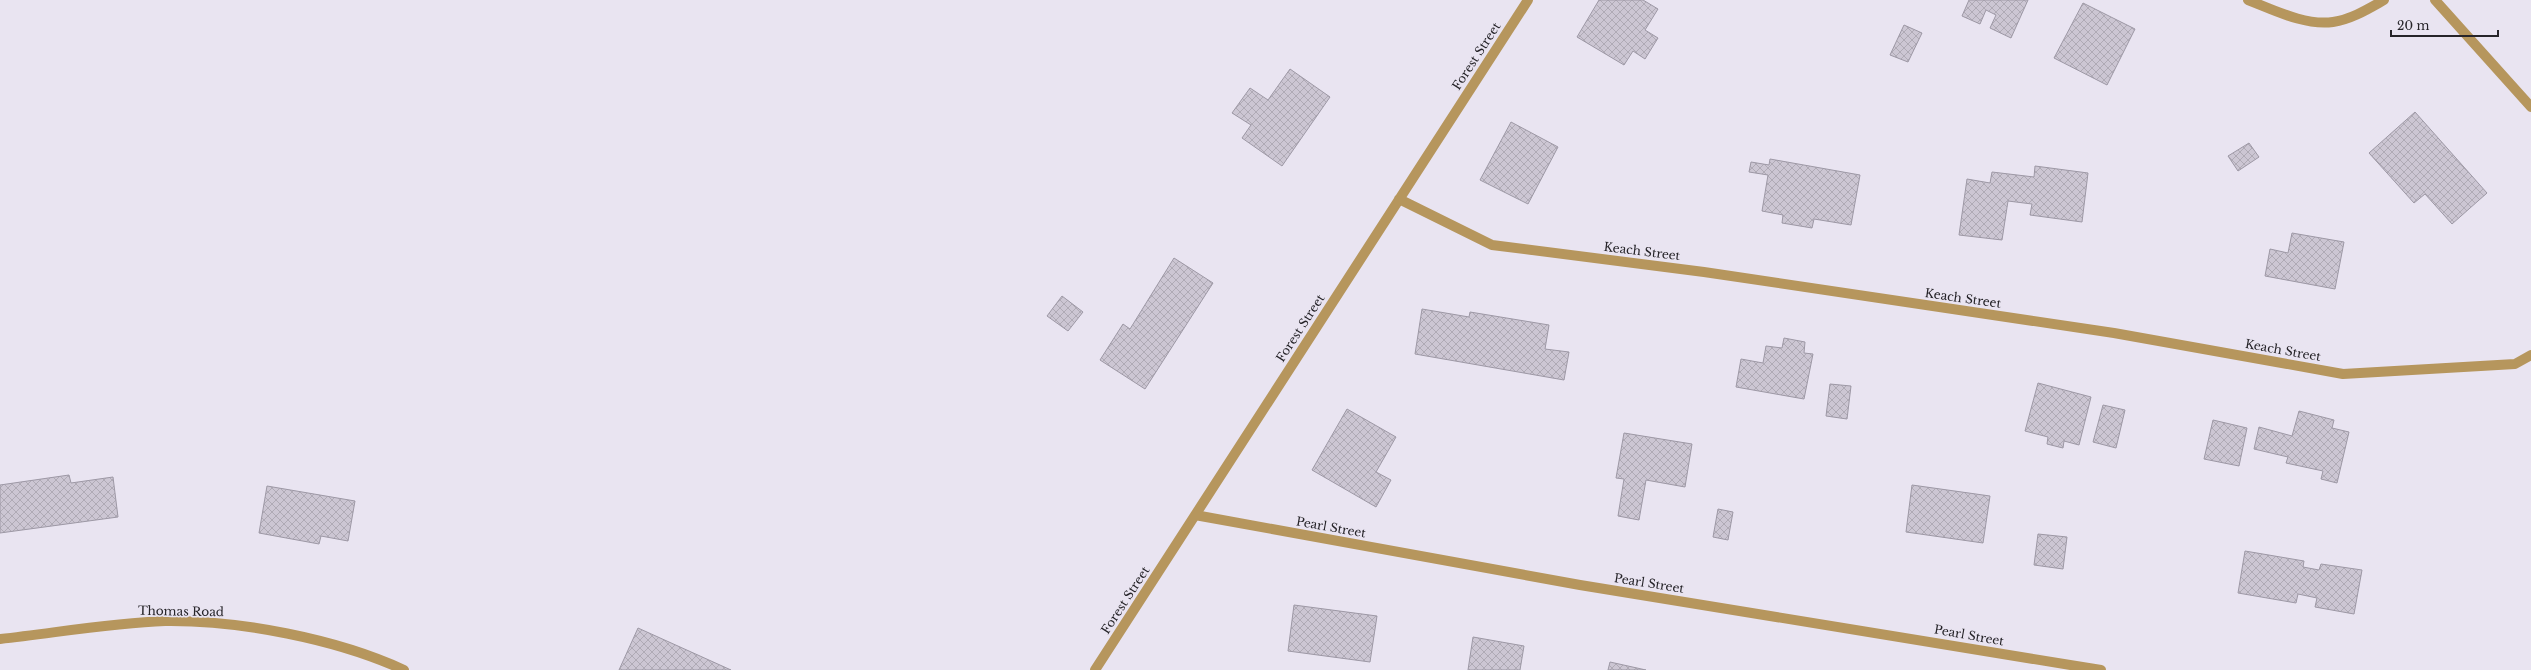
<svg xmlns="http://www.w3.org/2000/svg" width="2531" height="670" viewBox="0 0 2531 670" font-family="'Libre Baskerville',serif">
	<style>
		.building { fill: url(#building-cross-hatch); stroke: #9d98a5 }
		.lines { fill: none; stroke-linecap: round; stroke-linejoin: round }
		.minor { stroke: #b6965d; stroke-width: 10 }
		.labels { text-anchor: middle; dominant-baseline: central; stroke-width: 3.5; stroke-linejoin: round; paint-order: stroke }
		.street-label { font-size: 12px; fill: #262429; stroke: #e9e4f1 }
	</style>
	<defs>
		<pattern id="building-cross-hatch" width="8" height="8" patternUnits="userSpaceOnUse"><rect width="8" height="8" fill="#ccc6d3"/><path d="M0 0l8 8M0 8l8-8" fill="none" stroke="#afaab5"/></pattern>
	</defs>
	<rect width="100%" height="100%" fill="#e9e4f1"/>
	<path class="building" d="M1599 0H1643L1658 9 1645 30 1658 38 1645 59 1633 51 1624 65 1577 37Z
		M1969 0H2028L2011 38 1990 28 1996 15 1986 10 1980 24 1962 16Z
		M2083 3 2135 29 2107 85 2054 58Z
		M1904 25 1922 33 1908 62 1890 55Z
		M1290 69 1330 97 1282 166 1242 138 1251 125 1232 113 1250 88 1268 100Z
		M2415 112 2487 193 2452 224 2425 194 2414 203 2369 153Z
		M1511 122 1558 147 1528 204 1480 180Z
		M2249 143 2259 157 2238 171 2228 156Z
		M1770 159 1860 175 1851 225 1814 219 1812 228 1782 223 1783 215 1762 211 1768 175 1749 172 1751 162 1769 165Z
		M2035 166 2088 173 2082 222 2030 215 2032 204 2008 201 2002 240 1959 235 1967 179 1990 183 1992 172 2034 177Z
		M2292 233 2344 242 2335 289 2265 276 2270 249 2288 253Z
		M1174 258 1213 283 1145 389 1100 360 1123 324 1130 329Z
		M1062 296 1083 312 1068 331 1047 316Z
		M1422 309 1469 317 1470 312 1549 325 1545 349 1569 352 1564 380 1415 354Z
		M1784 338 1805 342 1804 353 1813 354 1804 399 1736 387 1741 359 1763 363 1766 346 1782 348Z
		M2038 383 2091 397 2079 445 2064 441 2063 448 2047 444 2048 437 2025 431Z
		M1830 384 1851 386 1847 419 1826 416Z
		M2103 405 2125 410 2116 448 2093 442Z
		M1347 409 1396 437 1376 472 1391 480 1376 507 1312 470Z
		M2299 411 2334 420 2332 428 2349 432 2337 483 2321 479 2323 471 2286 463 2288 457 2254 449 2259 427 2292 436Z
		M2213 420 2247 428 2239 466 2204 459Z
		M1624 433 1692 444 1685 487 1646 480 1639 520 1618 516 1624 479 1616 478Z
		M69 475 71 483 113 477 118 517 0 533V485Z
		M1912 485 1990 496 1983 543 1906 532Z
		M267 486 355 501 348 541 321 536 319 544 259 533Z
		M1718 509 1733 512 1728 540 1713 537Z
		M2038 534 2067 537 2063 569 2034 565Z
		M2245 551 2304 561 2303 567 2319 570 2321 564 2362 570 2354 614 2315 607 2317 598 2298 594 2296 603 2238 593Z
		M1294 605 1377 616 1370 662 1288 651Z
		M638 628 731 670H619Z
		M1473 637 1524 646 1520 670H1468Z
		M1610 662 1646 670H1608Z"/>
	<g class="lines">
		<path class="minor" d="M2248 0C2274 10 2305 26 2333 22 2352 19 2368 9 2384 0
			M2435 0 2531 107
			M1399 199 1492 245 1704 272 2114 333 2343 374 2515 364 2531 355
			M1195 515 1580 585 2101 670
			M0 639C55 633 110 623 165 621 239 620 337 639 404 670
			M1095 670 1528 0"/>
	</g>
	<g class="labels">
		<g class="street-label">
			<text transform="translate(1476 56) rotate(-57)">Forest Street</text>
			<text transform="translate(1642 251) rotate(7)">Keach Street</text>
			<text transform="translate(1963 298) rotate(8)">Keach Street</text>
			<text transform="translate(1300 328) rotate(-57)">Forest Street</text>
			<text transform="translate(2283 350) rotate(10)">Keach Street</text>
			<text transform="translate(1331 527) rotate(10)">Pearl Street</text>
			<text transform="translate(1649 583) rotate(9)">Pearl Street</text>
			<text transform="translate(1125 600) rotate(-57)">Forest Street</text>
			<text transform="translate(181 611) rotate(1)">Thomas Road</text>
			<text transform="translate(1969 635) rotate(10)">Pearl Street</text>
		</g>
	</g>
	<path d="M2391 30v6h107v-6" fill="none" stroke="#262429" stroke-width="2"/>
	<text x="2397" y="30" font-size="12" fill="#262429" stroke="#e9e4f1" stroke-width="3" paint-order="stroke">20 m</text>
</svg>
